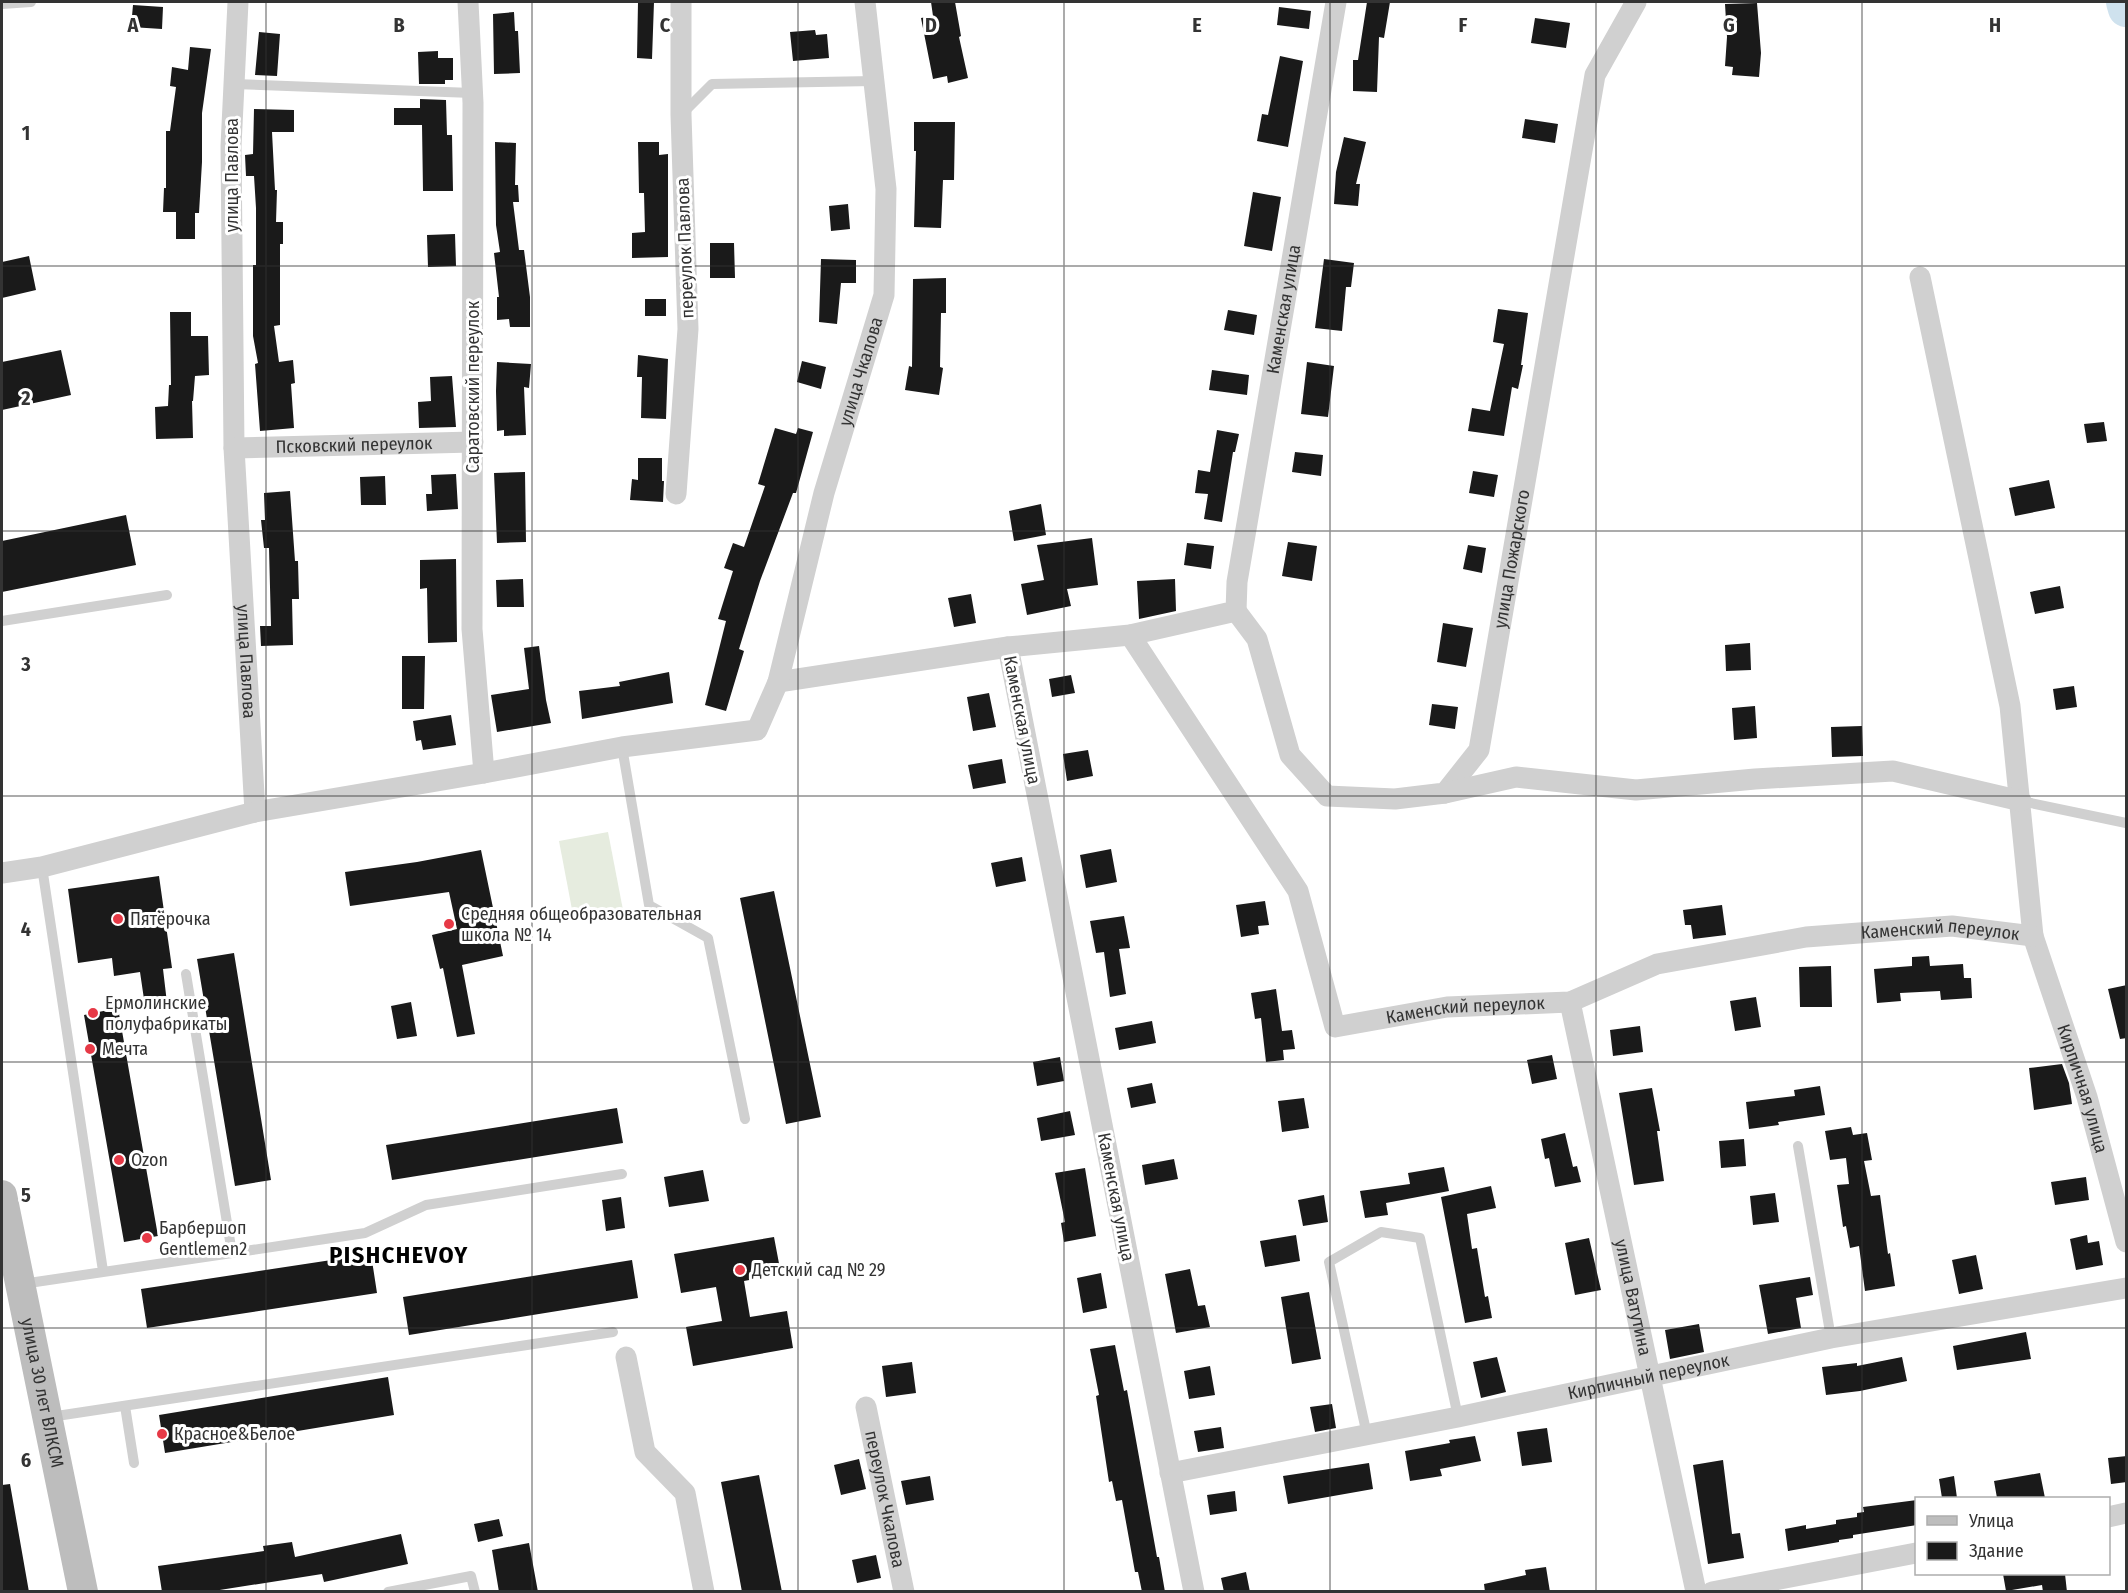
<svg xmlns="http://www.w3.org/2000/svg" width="2128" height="1593" viewBox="0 0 2128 1593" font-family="'Fira Sans Condensed',sans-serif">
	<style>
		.garden { fill: #e6ecdf }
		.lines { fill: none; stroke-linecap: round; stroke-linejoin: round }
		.river { stroke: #cfe2ee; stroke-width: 36 }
		.building { fill: #1a1a1a }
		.service { stroke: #d0d0d0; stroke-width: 10 }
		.minor { stroke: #d0d0d0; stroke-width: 21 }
		.secondary { stroke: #bdbdbd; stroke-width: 30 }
		.grid { fill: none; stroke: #333; stroke-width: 1.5; stroke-opacity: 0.55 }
		.poi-dot { fill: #e63946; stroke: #fff; stroke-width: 2 }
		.labels { text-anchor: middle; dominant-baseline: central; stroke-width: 6; stroke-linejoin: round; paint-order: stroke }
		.street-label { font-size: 18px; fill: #333; stroke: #fff }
		.poi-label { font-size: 18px; fill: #333; stroke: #fff; text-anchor: start }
		.district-label { font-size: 24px; font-weight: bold; letter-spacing: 1.5px; fill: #000; stroke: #fff }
		.grid-label { font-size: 20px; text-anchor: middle; font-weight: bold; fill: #333; stroke: #fff; stroke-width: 6; stroke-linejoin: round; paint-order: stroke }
	</style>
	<rect width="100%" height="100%" fill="#fff"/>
	<path class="garden" d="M608 832 623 910 574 920 559 841Z"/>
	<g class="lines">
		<path class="river" d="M2124 2 2126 9"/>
	</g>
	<path class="building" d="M638 2H654L652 59 637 58Z
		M931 2H955L961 36 959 37 968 78 948 83 947 76 933 79 921 18 933 16Z
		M1367 2H1390L1384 38 1379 37 1377 92 1353 91V60H1358Z
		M1757 3 1761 53 1759 77 1732 75 1733 67 1725 66 1727 37 1725 4Z
		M133 5 163 7 162 29 131 27Z
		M1279 7 1311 11 1309 29 1277 25Z
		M514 12 515 31H518L520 73 494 74 493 14Z
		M1535 18 1570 23 1566 48 1531 43Z
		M815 30 816 35 827 34 829 58 793 61 790 32Z
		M259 32 280 34 277 76 255 75Z
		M190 47 211 49 202 113V162L199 213H195V239H176V212H163L164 188H166V131H170L176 87 170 86 172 67 188 70Z
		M438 51V58H453V80H445V84H419L418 52Z
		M1280 56 1303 61 1288 147 1257 141 1262 114 1268 115Z
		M420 99 446 100 447 135H452L453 191H423L422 125H394V108H420Z
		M254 109 294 110V132H272L275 190H277L276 222H283V244H280V325L274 326 279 362 293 360 295 383 291 384 294 428 260 431 255 364 258 363 253 336V265H256V208L254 176H246L245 155 253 154Z
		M1525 119 1558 124 1555 143 1522 138Z
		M914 122H955L954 180H943L941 228 914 227 916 151H914Z
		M1344 137 1366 142 1356 184H1360L1358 206 1334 204 1336 172Z
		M495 142 516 143 515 185H518L519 202H513L519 250H524L530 297V327H510L509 319 497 320V297H499L494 253 500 252 496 225Z
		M638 142H659V155L668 154V257L632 258V233L645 232 644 193H639Z
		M1253 192 1281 197 1272 251 1244 246Z
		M848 204 850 229 831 231 829 206Z
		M455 234 456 266 428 267 427 235Z
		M710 243H734L735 278H710Z
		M29 256 36 290 2 298V262Z
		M821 259 856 260V283H841L837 324 819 322Z
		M1324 259 1354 263 1351 287H1346L1342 331 1315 328Z
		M946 278V313H941L940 367 943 368 939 395 905 390 909 366 912 367 913 279Z
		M645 299H666V316H645Z
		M1498 309 1528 313 1521 365H1523L1518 389 1512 387 1504 436 1468 431 1472 408 1490 411 1504 344 1493 342Z
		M1228 310 1257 315 1254 335 1224 330Z
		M170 312H191V336H208L209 375 195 376 193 401H192L193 438 156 439 155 407 168 406 169 385H171Z
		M61 350 71 395 2 410V362Z
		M638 355 668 359 666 419 641 418 642 377H637Z
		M802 361 826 367 821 389 797 382Z
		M497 362 531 364 529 388 524 387 526 435 504 436V430L497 431 496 391Z
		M1307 362 1334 366 1328 417 1301 414Z
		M1212 370 1249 375 1247 395 1209 390Z
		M452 376 456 427 419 428 418 402 431 401 430 377Z
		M2104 422 2107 441 2087 443 2084 424Z
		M775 428 796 434 798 428 813 432 796 493H793L760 581 739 649 744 651 726 711 705 705 726 621 718 619 733 571 724 568 733 543 744 547 765 486 758 484Z
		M1217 430 1239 434 1235 452H1233L1222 522 1204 519 1208 494 1195 493 1198 470 1210 472Z
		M1295 452 1323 455 1321 476 1292 472Z
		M638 458H662V481H664L663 502 630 500 632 479 638 480Z
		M1473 471 1498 475 1494 497 1469 493Z
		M525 472 526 542 497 543 494 473Z
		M456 474 458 509 427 511 426 494H432L431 475Z
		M385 476 386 505H361L360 477Z
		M2049 480 2055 508 2015 516 2009 488Z
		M290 491 295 561H298L299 599H292L293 645 261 646 260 626H271L269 548H264L261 520H265L264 493Z
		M1041 504 1046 535 1014 541 1009 511Z
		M126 515 136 565 2 592V541Z
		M1092 538 1098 585 1067 589 1071 606 1027 615 1021 584 1044 580 1037 545Z
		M1288 542 1317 546 1312 581 1282 576Z
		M1187 543 1214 546 1211 569 1184 565Z
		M1468 545 1486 548 1482 573 1463 569Z
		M456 559 457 642 428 643 427 588 420 589V560Z
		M523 579 524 607H497L496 580Z
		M1175 579 1176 611 1139 619 1137 581Z
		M2060 586 2064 608 2035 614 2030 592Z
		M971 594 976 623 954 627 948 598Z
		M1443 623 1473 628 1466 667 1437 662Z
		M1750 643 1751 670 1726 671 1725 645Z
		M539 646 546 700 551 723 497 732 491 695 529 689 524 648Z
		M402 656H425L424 709H402Z
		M669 672 673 703 582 719 579 691 620 686 619 682Z
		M1071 675 1075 693 1052 697 1049 679Z
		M2074 686 2077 707 2056 710 2053 689Z
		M989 693 996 727 973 731 967 697Z
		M1432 704 1458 707 1455 729 1429 725Z
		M1755 706 1757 738 1734 740 1732 708Z
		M451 715 456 745 423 750 421 740 416 741 413 721Z
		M1862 726 1863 756 1832 757 1831 727Z
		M1088 750 1093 776 1067 781 1063 754Z
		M1002 759 1006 783 973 789 968 765Z
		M1111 849 1117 882 1086 888 1080 855Z
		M481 850 503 956 462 965 475 1034 457 1037 443 968 440 969 432 935 457 929 449 892 350 906 345 872 417 862Z
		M1022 857 1026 881 996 887 991 863Z
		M159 876 172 968 163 969 167 1003 145 1006 140 972 114 976 112 958 78 963 68 889Z
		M774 891 821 1117 786 1124 740 898Z
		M1265 901 1269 925 1258 926 1259 934 1241 937 1236 905Z
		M1722 905 1726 935 1693 939 1691 925H1685L1683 910Z
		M1124 916 1130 948 1119 949 1126 994 1110 997 1104 952 1096 953 1090 921Z
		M234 953 271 1180 235 1186 197 959Z
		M1929 956 1930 966 1963 964 1964 978H1971L1972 998 1941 1000 1940 991 1900 993 1901 1001 1877 1003 1874 969 1912 966V957Z
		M1831 966 1832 1007H1800L1799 967Z
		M2127 985V1038L2120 1039 2108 989Z
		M1276 989 1282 1031 1292 1030 1295 1049 1283 1050 1284 1060 1266 1062 1261 1018 1255 1019 1251 993Z
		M1756 997 1761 1027 1735 1031 1730 1001Z
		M411 1002 417 1036 397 1039 391 1006Z
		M118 1008 158 1236 124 1242 84 1015Z
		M1152 1021 1156 1043 1119 1050 1115 1028Z
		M1640 1026 1643 1052 1613 1056 1610 1030Z
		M1552 1055 1557 1079 1532 1084 1527 1060Z
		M1060 1057 1064 1081 1037 1086 1033 1062Z
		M2062 1064 2069 1083 2072 1104 2034 1110 2029 1068Z
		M1152 1083 1156 1103 1131 1108 1127 1088Z
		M1820 1086 1825 1115 1778 1122 1779 1125 1749 1129 1746 1102 1795 1096 1794 1090Z
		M1652 1088 1660 1131H1657L1664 1181 1634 1185 1619 1093Z
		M1304 1098 1309 1128 1282 1132 1278 1101Z
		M617 1108 623 1143 392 1180 386 1145Z
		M1070 1111 1075 1135 1041 1141 1037 1118Z
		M1851 1127 1853 1135 1867 1133 1872 1160 1864 1161 1871 1196 1880 1195 1888 1254 1890 1253 1895 1286 1865 1291 1859 1246 1850 1248 1846 1226 1843 1227 1837 1185 1849 1184 1846 1158 1830 1160 1825 1131Z
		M1565 1133 1573 1167 1577 1166 1581 1182 1555 1187 1549 1158 1545 1159 1541 1139Z
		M1744 1139 1746 1166 1721 1168 1719 1141Z
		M1174 1159 1178 1179 1145 1185 1142 1165Z
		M1444 1167 1449 1191 1386 1203 1388 1215 1365 1218 1360 1191 1410 1184 1408 1173Z
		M1085 1168 1096 1236 1064 1242 1061 1223 1065 1222 1055 1173Z
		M703 1170 709 1201 669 1207 664 1177Z
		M2086 1177 2089 1200 2055 1205 2051 1182Z
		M1491 1186 1496 1208 1467 1214 1472 1249 1477 1248 1485 1297 1488 1296 1492 1318 1465 1323 1441 1197Z
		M1775 1193 1779 1222 1753 1225 1750 1196Z
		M1324 1195 1328 1222 1303 1226 1298 1200Z
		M621 1197 625 1228 606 1231 602 1200Z
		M1296 1235 1300 1261 1265 1267 1260 1241Z
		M2087 1235 2088 1243 2099 1241 2103 1265 2076 1270 2070 1239Z
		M774 1237 781 1274 744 1281 750 1317 787 1311 793 1348 693 1366 686 1327 722 1321 716 1287 681 1293 674 1254Z
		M1589 1238 1601 1290 1575 1295 1565 1243Z
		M371 1254 377 1293 147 1328 141 1289Z
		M1976 1255 1983 1289 1959 1294 1952 1260Z
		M632 1260 638 1298 409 1335 403 1297Z
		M1190 1269 1198 1306 1205 1305 1210 1327 1176 1333 1165 1274Z
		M1101 1273 1107 1308 1083 1313 1077 1278Z
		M1810 1277 1813 1295 1796 1298 1801 1328 1768 1334 1759 1285Z
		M1309 1292 1321 1359 1292 1364 1281 1297Z
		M1699 1324 1704 1352 1670 1359 1665 1330Z
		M2026 1332 2031 1359 1957 1370 1953 1346Z
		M1115 1345 1124 1391 1127 1390 1157 1557H1159L1165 1592H1142L1138 1572H1135L1122 1500 1116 1501 1112 1481 1109 1482 1096 1396 1099 1395 1090 1349Z
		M1497 1357 1506 1392 1481 1398 1473 1362Z
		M1902 1357 1907 1381 1860 1391 1826 1395 1822 1367 1857 1363V1366Z
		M912 1362 916 1393 886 1397 882 1366Z
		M1210 1366 1215 1395 1189 1399 1184 1371Z
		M388 1377 394 1415 165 1453 159 1415Z
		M1332 1404 1336 1428 1315 1432 1310 1407Z
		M1221 1427 1224 1448 1198 1452 1194 1431Z
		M1547 1428 1552 1462 1522 1466 1517 1432Z
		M1475 1436 1481 1461 1440 1469 1442 1476 1410 1481 1405 1451 1450 1443 1449 1440Z
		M2127 1456V1482L2111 1484 2108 1458Z
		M859 1459 866 1489 841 1495 834 1465Z
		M1723 1460 1732 1534 1740 1533 1744 1558 1708 1564 1693 1465Z
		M1369 1463 1373 1489 1288 1504 1283 1476Z
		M2040 1473 2045 1498H1997L1994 1481Z
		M759 1475 782 1592H742L738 1570 721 1482Z
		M930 1476 934 1500 906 1505 901 1481Z
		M1954 1476 1957 1498H1942L1939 1479Z
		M10 1484 29 1592H2V1485Z
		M1235 1491 1237 1511 1210 1515 1207 1495Z
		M1917 1500V1525L1853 1535V1538L1839 1540V1542L1788 1551 1785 1529 1806 1525V1529L1836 1524V1520L1857 1517V1513L1864 1512 1863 1507Z
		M499 1519 503 1536 478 1542 474 1524Z
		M401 1534 408 1564 324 1582 322 1574 207 1592H162L158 1566 264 1551 263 1546 292 1542 295 1557Z
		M529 1543 538 1592H499L492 1550Z
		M876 1555 881 1578 857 1583 852 1560Z
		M1546 1567 1550 1592H1485L1484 1584 1526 1575 1525 1570Z
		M1246 1572 1250 1592H1224L1221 1578Z
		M2003 1574H2065L2067 1592H2043L2042 1585 2006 1591Z"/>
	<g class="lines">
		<path class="service" d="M2 4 31 2
			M234 84 472 93
			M682 114 712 84 874 81
			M2 621 167 595
			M622 747 649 905 708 938 745 1119
			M2021 801 2126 823
			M42 867 103 1271
			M1798 1146 1831 1338
			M232 1253 365 1233 426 1205 622 1174
			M22 1284 232 1253 186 974
			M125 1406 134 1463
			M50 1417 613 1332
			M1367 1435 1329 1262 1381 1232 1420 1238 1458 1417
			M388 1592 471 1576 475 1592"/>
		<g class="minor">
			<path id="s1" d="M238 2 231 146 234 448 255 812"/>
			<path d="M468 2 473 103 472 629 484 773"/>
			<path id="s2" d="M1920 277 2010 706 2033 936 2087 1097 2126 1242"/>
			<path id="s3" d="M234 448 473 442"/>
			<path d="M676 494 688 329 681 115V2"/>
			<path id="s4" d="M1236 611 1257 639 1290 755 1327 796 1395 799 1445 793 1479 750 1595 75 1636 2"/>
			<path id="s5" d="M1130 635 1298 891 1335 1027 1447 1007 1570 1002 1657 964 1806 937 1952 926 2033 936"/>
			<path d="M778 682 1008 647"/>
			<path d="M1445 793 1516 777 1636 790 1755 779 1893 771 2021 801"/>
			<path id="s6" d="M2 873 42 867 255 812 484 773 622 747 757 730 778 682 824 493 884 295 886 189 865 2"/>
			<path id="s7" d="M1570 1002 1696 1592"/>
			<path d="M626 1357 645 1452 685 1493 704 1592"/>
			<path id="s8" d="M866 1407 904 1592"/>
			<path id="s9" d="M1170 1473 1458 1417 1831 1338 2126 1288"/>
			<path d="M2108 1517 2126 1513"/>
			<path id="s10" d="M1194 1592 1008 647 1130 635 1236 611 1237 582 1336 2"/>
			<path d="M1712 1592 1916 1553"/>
		</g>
		<path class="secondary" id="s11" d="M2 1195 83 1592"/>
	</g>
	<path class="grid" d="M266 2V1592M532 2V1592M798 2V1592M1064 2V1592M1330 2V1592M1596 2V1592M1862 2V1592M2 266H2126M2 531H2126M2 796H2126M2 1062H2126M2 1328H2126"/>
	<g class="poi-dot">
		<circle cx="118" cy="919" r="6"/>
		<circle cx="449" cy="924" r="6"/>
		<circle cx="93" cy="1013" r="6"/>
		<circle cx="90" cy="1049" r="6"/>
		<circle cx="119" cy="1160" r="6"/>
		<circle cx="147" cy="1238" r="6"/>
		<circle cx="740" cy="1270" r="6"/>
		<circle cx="162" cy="1434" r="6"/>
	</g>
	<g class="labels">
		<g class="street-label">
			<text transform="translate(232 175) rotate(-90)">улица Павлова</text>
			<text transform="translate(685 248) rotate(-92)">переулок Павлова</text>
			<text stroke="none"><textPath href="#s10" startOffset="1500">Каменская улица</textPath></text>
			<text stroke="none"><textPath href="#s6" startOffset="1143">улица Чкалова</textPath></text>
			<text transform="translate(473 387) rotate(-90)">Саратовский переулок</text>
			<text stroke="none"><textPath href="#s3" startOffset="120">Псковский переулок</textPath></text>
			<text stroke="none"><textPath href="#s4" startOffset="578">улица Пожарского</textPath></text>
			<text stroke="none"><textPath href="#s1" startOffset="660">улица Павлова</textPath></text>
			<text transform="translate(1022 720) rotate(79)">Каменская улица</text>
			<text stroke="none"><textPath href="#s5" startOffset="1065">Каменский переулок</textPath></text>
			<text stroke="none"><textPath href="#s5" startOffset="579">Каменский переулок</textPath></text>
			<text stroke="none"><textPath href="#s2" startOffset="830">Кирпичная улица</textPath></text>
			<text transform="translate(1116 1197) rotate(79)">Каменская улица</text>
			<text stroke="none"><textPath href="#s7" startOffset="302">улица Ватутина</textPath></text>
			<text stroke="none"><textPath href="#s9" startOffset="488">Кирпичный переулок</textPath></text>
			<text stroke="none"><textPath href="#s11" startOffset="202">улица 30 лет ВЛКСМ</textPath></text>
			<text stroke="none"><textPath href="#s8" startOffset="94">переулок Чкалова</textPath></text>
		</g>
		<g class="poi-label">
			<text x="461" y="914">Средняя общеобразовательная<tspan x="461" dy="21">школа № 14</tspan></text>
			<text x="130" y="919">Пятёрочка</text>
			<text x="105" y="1003">Ермолинские<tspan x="105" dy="21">полуфабрикаты</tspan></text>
			<text x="102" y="1049">Мечта</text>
			<text x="131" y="1160">Ozon</text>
			<text x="159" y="1228">Барбершоп<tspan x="159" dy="21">Gentlemen2</tspan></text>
			<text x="752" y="1270">Детский сад № 29</text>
			<text x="174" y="1434">Красное&amp;Белое</text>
		</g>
		<g class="district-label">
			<text x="399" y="1255">PISHCHEVOY</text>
		</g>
	</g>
	<g class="grid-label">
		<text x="133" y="32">A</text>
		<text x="399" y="32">B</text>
		<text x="665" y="32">C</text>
		<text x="931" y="32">D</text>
		<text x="1197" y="32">E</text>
		<text x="1463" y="32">F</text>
		<text x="1729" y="32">G</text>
		<text x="1995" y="32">H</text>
		<text x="26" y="140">1</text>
		<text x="26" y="405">2</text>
		<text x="26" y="671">3</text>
		<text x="26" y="936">4</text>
		<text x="26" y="1202">5</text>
		<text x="26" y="1467">6</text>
	</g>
	<rect width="2128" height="1593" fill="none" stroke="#333333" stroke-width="6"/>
	<rect x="1915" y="1497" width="195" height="78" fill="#ffffff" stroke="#adadad" stroke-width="1.5"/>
	<rect x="1927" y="1516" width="30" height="9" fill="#bdbdbd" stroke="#adadad" stroke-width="1.5"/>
	<text x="1969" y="1527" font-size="18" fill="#333333">Улица</text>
	<rect x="1927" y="1542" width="30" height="18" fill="#1a1a1a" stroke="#adadad" stroke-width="1.5"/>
	<text x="1969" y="1557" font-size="18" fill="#333333">Здание</text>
</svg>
